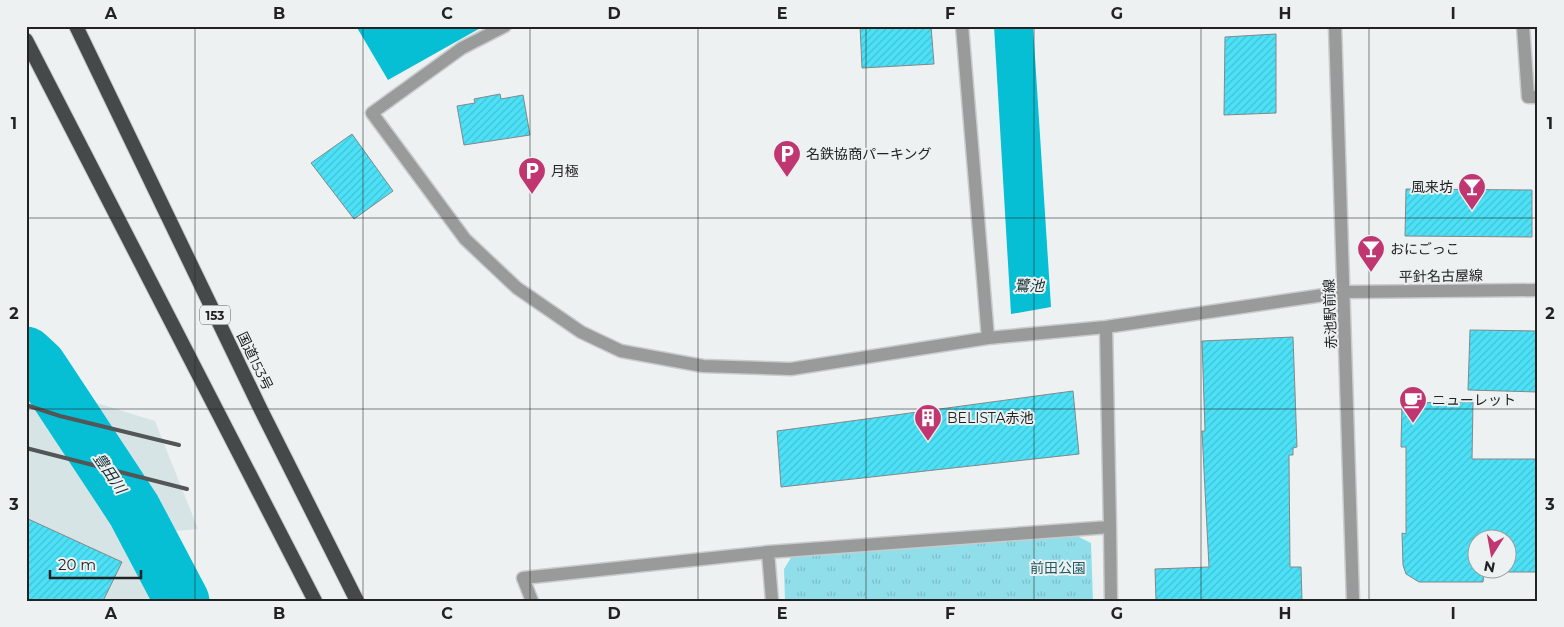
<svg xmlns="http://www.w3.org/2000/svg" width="1564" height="627" viewBox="0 0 1564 627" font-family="Montserrat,'Noto Sans JP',sans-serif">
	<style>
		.built { fill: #d7e4e6 }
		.park { fill: url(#park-tufts) }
		.water { fill: #07bfd4 }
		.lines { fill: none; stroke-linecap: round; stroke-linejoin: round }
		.river { stroke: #07bfd4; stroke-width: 55 }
		.building { fill: url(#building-hatch); stroke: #848888; fill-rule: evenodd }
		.minor-casing { stroke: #c8cccd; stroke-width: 15 }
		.tertiary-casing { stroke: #c8cccd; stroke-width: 15 }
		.trunk-casing { stroke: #c8cccd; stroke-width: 16 }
		.minor { stroke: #999b9b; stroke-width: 12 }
		.tertiary { stroke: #999b9b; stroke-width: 12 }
		.trunk { stroke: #46494a; stroke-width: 14 }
		.rail { stroke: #535656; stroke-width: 4 }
		.grid { fill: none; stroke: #212323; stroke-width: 1; stroke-opacity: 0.55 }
		.labels { text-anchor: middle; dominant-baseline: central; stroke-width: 4; stroke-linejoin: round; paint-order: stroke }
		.shield { fill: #edf1f2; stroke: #5e6161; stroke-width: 1 }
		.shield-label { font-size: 12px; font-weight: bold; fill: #212323 }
		.poi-label { font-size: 14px; fill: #212323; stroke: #edf1f2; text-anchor: start }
		.street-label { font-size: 14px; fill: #212323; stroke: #edf1f2 }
		.park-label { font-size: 14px; fill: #205c65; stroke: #edf1f2 }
		.water-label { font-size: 15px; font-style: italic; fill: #183034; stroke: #edf1f2 }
		.neatline { fill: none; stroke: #212323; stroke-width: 2 }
		.grid-label { font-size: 16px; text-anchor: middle; font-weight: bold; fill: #212323 }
	</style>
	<defs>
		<pattern id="park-tufts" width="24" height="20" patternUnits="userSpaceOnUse" patternTransform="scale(1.25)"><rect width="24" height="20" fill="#91deeb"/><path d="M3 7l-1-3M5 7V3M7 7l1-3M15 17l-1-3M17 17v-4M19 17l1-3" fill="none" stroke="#7dbec9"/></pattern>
		<pattern id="building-hatch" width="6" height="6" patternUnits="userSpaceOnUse" patternTransform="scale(1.25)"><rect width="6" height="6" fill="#4ce1f7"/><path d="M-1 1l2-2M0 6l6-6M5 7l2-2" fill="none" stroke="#42c1d3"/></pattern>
	</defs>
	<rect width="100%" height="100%" fill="#edf1f2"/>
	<path class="built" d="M26 381 155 421 198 529 141 534 173 601H26Z"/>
	<path class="park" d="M1075 535 1091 543 1093 601H785L784 569 792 556Z"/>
	<path class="water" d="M356 26H484L388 80Z
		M994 26H1033L1051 307 1011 314Z"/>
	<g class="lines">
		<path class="river" d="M26 354 39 366 134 510 182 601"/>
	</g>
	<path class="building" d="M860 26H931L934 64 862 68Z
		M1276 34V113L1224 115 1225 37Z
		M500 94 501 99 523 95 530 135 464 145 457 106 475 103 474 99Z
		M352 134 393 191 354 219 311 163Z
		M1406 189 1532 190V237L1405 236Z
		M1470 330 1538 331V392L1468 390Z
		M1293 337 1297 447 1293 448V455H1289L1290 567H1301L1302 601H1156L1155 569 1209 567 1202 431H1205L1202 341Z
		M1073 391 1079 454 781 487 777 431Z
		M1473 402 1472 459H1538V572H1484L1483 582H1419L1406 574 1403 565 1402 533 1406 534V447H1401L1402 403ZM1476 540H1506V570H1476Z
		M26 518 122 562 103 601H26Z"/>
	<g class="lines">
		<defs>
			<path id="minor" d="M505 26 462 48 372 113 465 239 517 288 581 332 621 351 703 366 791 369 988 338 1106 327 1344 292
				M962 26 988 338
				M1523 26 1528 97H1538
				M1106 327 1110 527
				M768 552 772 601
				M532 601 523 578 768 552 1110 527 1111 601"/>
			<path id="tertiary" d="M1335 26 1353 601
				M1344 292 1538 290"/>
			<path id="trunk" d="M76 26 261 410 357 601
				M26 40 315 601"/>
		</defs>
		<use href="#minor" class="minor-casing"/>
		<use href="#tertiary" class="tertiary-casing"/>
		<use href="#trunk" class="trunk-casing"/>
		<use href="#minor" class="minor"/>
		<use href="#tertiary" class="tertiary"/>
		<use href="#trunk" class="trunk"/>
		<path class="rail" d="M26 405 60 416 179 445
			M26 448 187 489"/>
	</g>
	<path class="grid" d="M195 26V601M363 26V601M530 26V601M698 26V601M866 26V601M1034 26V601M1201 26V601M1369 26V601M26 218H1538M26 409H1538"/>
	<defs>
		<symbol id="parking-pin" viewBox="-11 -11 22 30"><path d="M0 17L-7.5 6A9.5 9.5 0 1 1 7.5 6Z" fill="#c03671" stroke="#edf1f2"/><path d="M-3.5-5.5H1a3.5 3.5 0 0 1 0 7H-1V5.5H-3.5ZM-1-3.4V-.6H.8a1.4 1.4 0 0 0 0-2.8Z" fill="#fff"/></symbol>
		<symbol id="bar-pin" viewBox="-11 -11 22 30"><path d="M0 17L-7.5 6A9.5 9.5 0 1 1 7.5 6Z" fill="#c03671" stroke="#edf1f2"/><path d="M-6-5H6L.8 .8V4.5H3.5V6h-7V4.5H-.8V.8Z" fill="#fff"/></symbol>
		<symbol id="cafe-pin" viewBox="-11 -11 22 30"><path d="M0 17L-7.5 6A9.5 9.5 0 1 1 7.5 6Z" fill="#c03671" stroke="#edf1f2"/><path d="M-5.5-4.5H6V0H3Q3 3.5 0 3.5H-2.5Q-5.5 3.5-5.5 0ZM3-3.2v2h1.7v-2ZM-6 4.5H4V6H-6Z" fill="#fff"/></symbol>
		<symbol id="building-pin" viewBox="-11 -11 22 30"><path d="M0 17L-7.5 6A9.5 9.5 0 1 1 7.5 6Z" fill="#c03671" stroke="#edf1f2"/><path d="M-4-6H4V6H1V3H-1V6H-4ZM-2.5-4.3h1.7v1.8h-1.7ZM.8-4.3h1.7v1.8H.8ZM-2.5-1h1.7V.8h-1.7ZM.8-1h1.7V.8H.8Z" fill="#fff"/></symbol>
	</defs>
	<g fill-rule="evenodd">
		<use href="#parking-pin" x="771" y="138" width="32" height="43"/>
		<use href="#parking-pin" x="516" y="155" width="32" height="43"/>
		<use href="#bar-pin" x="1456" y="171" width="32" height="43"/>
		<use href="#bar-pin" x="1355" y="233" width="32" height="43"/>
		<use href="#cafe-pin" x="1397" y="384" width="32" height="43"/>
		<use href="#building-pin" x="912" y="402" width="32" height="43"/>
	</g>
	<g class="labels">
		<rect class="shield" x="200" y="305.5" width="30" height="19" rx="4"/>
		<g class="shield-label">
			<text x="215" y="315">153</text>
		</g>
		<g class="poi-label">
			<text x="806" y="154">名鉄協商パーキング</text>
			<text x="551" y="171">月極</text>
			<text x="1453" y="187" text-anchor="end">風来坊</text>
			<text x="1390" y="249">おにごっこ</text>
			<text x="1432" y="400">ニューレット</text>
			<text x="947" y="418">BELISTA赤池</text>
		</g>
		<g class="street-label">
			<text transform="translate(1441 276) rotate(-1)">平針名古屋線</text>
			<text transform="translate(1330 314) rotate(-92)">赤池駅前線</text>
			<text transform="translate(255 361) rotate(64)">国道153号</text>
		</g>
		<g class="park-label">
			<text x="1058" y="568">前田公園</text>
		</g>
		<g class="water-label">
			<text x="1029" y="285">鷺池</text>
			<text transform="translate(110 473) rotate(56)">豊田川</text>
		</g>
	</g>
	<rect width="1564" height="627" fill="none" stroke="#edf1f2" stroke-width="55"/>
	<g transform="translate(1492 554) rotate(191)"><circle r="24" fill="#edf1f2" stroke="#9b9f9f"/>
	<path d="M0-4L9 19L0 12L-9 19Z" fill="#c03671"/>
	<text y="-8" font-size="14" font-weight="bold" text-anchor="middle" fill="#212323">N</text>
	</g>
	<path d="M50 570v8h91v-8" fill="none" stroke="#212323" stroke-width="2.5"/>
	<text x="58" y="570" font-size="15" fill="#212323" stroke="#edf1f2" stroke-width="4" paint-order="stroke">20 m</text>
	<rect x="28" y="28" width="1508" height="572" class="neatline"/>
	<g class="grid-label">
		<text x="111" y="19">A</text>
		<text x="279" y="19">B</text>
		<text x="447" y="19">C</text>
		<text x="614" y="19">D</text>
		<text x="782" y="19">E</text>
		<text x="950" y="19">F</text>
		<text x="1117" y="19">G</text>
		<text x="1285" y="19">H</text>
		<text x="1453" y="19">I</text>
		<text x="14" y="129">1</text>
		<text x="1550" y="129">1</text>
		<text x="14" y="319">2</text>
		<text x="1550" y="319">2</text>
		<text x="14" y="510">3</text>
		<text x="1550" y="510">3</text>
		<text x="111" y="619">A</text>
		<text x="279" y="619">B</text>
		<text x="447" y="619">C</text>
		<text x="614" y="619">D</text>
		<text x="782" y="619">E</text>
		<text x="950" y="619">F</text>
		<text x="1117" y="619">G</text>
		<text x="1285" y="619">H</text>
		<text x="1453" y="619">I</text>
	</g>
</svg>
